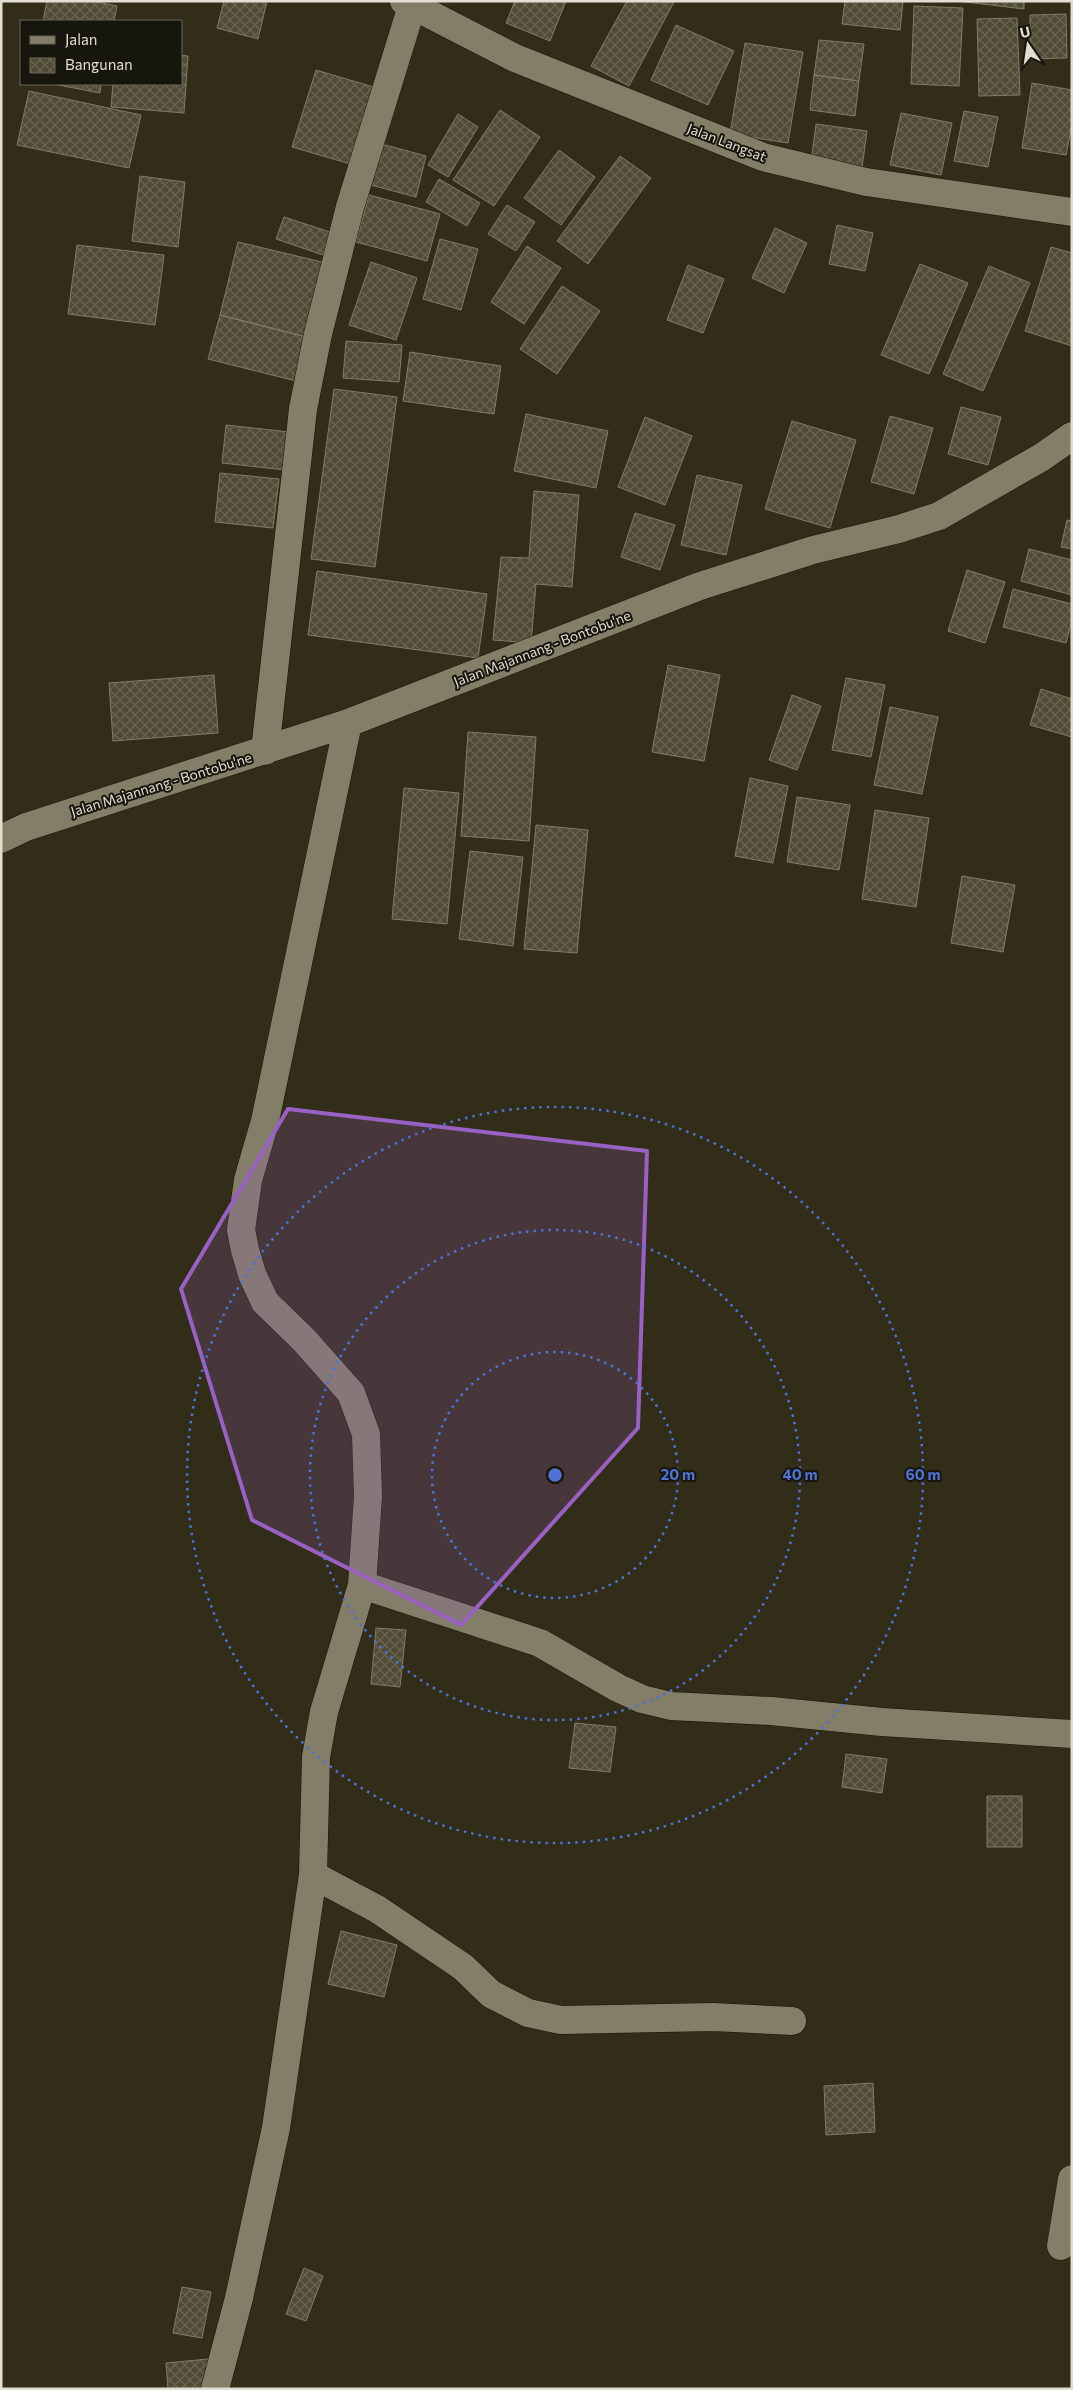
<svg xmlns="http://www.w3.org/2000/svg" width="1073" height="2390" viewBox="0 0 1073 2390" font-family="Commissioner,sans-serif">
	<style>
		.building { fill: url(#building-cross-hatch); stroke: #817c65 }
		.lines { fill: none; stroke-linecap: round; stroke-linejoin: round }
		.street-casing { stroke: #1a1503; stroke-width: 29 }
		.street { stroke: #837e67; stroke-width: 28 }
		.marked { fill: #9a61c5; fill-opacity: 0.2; stroke: #9a61c5; stroke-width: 4; stroke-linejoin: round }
		.ring { fill: none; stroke: #4e72d6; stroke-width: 2.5; stroke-dasharray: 2.5 5 }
		.labels { text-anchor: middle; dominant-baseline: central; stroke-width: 4; stroke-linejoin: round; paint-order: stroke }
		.street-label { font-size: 14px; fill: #e1ded2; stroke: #17160d }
		.centre { fill: #4e72d6; stroke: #17160d; stroke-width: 2.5 }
		.ring-label { font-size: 15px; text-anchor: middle; font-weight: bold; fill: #4e72d6; stroke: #17160d; stroke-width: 4; stroke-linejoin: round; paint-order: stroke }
	</style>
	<defs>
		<pattern id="building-cross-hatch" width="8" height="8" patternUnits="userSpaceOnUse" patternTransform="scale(1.25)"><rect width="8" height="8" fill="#4f4b35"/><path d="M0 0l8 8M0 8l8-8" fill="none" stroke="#686451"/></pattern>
	</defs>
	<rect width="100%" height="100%" fill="#322d19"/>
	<path class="building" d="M47 1H92L117 6 114 21H43Z
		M224 1H267L258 39 217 28Z
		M515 1H566L550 41 506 23Z
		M627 1 674 2 629 86 591 66Z
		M845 1H903L900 30 842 24Z
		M957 1H1024V9Z
		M914 6 963 8 959 86 911 84Z
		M1066 14 1067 58 1030 59V15Z
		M1017 18 1020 95 979 96 977 19Z
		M676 25 734 51 708 105 651 80Z
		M819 40 864 44 859 81 814 75Z
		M745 43 803 52 788 143 730 134Z
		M181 55 188 56 184 113 111 107 113 84H181Z
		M316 70 377 88 354 165 292 147Z
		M814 75 859 81 855 116 810 110Z
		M1032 83 1072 90V124L1066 155 1022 148Z
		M53 84H101L100 93Z
		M29 91 141 115 129 168 17 145Z
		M500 110 540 137 494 206 453 180Z
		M964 111 998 117 988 167 954 161Z
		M901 113 952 123 941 175 890 165Z
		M458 114 478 127 448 177 428 165Z
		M816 124 867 131 862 168 811 162Z
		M378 143 426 156 416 197 367 184Z
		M559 150 595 177 561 225 524 198Z
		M620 156 651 178 588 264 557 241Z
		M140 176 185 182 178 247 132 241Z
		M439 179 480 203 467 226 426 202Z
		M369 195 440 214 427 261 356 242Z
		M507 205 535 222 516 251 488 234Z
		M284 217 330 232 323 255 276 239Z
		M837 225 873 233 865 271 829 264Z
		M775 228 807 243 784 293 752 278Z
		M440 239 478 249 461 310 423 299Z
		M238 242 326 263 306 337 220 315Z
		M77 245 164 255 155 325 68 314Z
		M527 246 561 268 524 324 491 302Z
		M1051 247 1072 253V346L1025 331Z
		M371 262 417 278 396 340 349 325Z
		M920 264 968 283 929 374 881 355Z
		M688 265 724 279 703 333 667 320Z
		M989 266 1030 283 983 391 943 374Z
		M562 286 600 311 557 374 520 349Z
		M220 315 306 337 296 381 208 359Z
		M346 341 402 345 399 382 343 378Z
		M410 352 501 366 494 414 403 401Z
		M334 389 397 397 375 567 311 559Z
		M961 407 1001 417 988 465 948 454Z
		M526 414 608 431 596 488 514 471Z
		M890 416 933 428 914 494 871 482Z
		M645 417 692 436 665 505 618 487Z
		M792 421 856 440 830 528 765 509Z
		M226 425 289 432 285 470 222 463Z
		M220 473 279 479 273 528 215 522Z
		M697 475 742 485 726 555 681 545Z
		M534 491 579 495 572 587 536 584 531 643 493 640 501 557 529 558Z
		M635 513 675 525 660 570 621 557Z
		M1067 520 1072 521V549L1061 547Z
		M1029 549 1072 560V595L1021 581Z
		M967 570 1005 582 985 643 948 631Z
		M317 571 487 594 478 658 308 635Z
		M1013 589 1072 604V620L1066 643 1003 627Z
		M668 665 720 675 704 761 652 752Z
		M214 675 218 733 113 741 109 683Z
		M846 678 885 685 871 757 832 750Z
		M1041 689 1072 699V737L1030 725Z
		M792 695 821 706 797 770 769 760Z
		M890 707 938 717 922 794 874 785Z
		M468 732 536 737 529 841 461 836Z
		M750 778 788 786 773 863 735 856Z
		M404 788 459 793 447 924 392 919Z
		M797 797 850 805 839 870 787 862Z
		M875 810 929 818 916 907 862 899Z
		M536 825 588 830 577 953 524 949Z
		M470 851 523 857 513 946 459 939Z
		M962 876 1015 885 1003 952 951 943Z
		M376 1628 406 1630 400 1687 371 1684Z
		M575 1723 616 1727 610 1772 569 1768Z
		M846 1754 887 1759 882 1793 842 1787Z
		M987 1796H1022V1847H987Z
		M341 1931 397 1945 384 1997 328 1984Z
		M873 2083 875 2132 826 2135 824 2086Z
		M304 2268 323 2276 306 2321 286 2314Z
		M182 2287 211 2292 202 2338 173 2333Z
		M208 2359 210 2389H168L166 2363Z"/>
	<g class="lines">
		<defs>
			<path id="street" d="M404 1 515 58 763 157 866 182 1072 212
				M265 751 303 409 318 334 350 207 412 6
				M1 839 26 827 348 723 700 586 813 550 899 529 939 516 1042 457 1072 436
				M362 1585 540 1643 618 1688 642 1699 671 1706 771 1711 882 1722 1072 1734
				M313 1875 377 1909 463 1967 491 1994 528 2013 561 2020 713 2017 792 2021
				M1061 2246 1072 2179
				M215 2389 239 2298 276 2128 313 1875 316 1757 324 1712 362 1585 368 1496 366 1434 351 1393 304 1340 265 1302 252 1274 245 1250 241 1230 248 1180 265 1121 348 723"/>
		</defs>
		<use href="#street" class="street-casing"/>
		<use href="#street" class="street"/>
	</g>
	<path class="marked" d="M288 1109 647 1151 638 1428 461 1625 252 1520 181 1289Z"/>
	<g class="ring">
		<circle cx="555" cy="1475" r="123"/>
		<circle cx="555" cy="1475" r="245"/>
		<circle cx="555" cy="1475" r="368"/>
	</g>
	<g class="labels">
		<g class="street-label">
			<text transform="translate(727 142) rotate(21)">Jalan Langsat</text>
			<text transform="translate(542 648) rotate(-21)">Jalan Majannang - Bontobu'ne</text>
			<text transform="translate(161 784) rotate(-17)">Jalan Majannang - Bontobu'ne</text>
		</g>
	</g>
	<circle cx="555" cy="1475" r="8" class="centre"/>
	<g class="ring-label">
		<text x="678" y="1480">20 m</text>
		<text x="800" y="1480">40 m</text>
		<text x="923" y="1480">60 m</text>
	</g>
	<rect width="1073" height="2390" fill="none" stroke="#e1ded2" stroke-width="5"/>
	<rect x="20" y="20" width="162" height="65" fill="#17160d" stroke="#68665c"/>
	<rect x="30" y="36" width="25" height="8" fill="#837e67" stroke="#68665c"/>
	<text x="65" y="45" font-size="15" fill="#e1ded2">Jalan</text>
	<rect x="30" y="58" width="25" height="15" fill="url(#building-cross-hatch)" stroke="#68665c"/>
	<text x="65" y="70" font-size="15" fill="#e1ded2">Bangunan</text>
	<g transform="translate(1028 45) rotate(347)" stroke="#17160d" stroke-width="4" paint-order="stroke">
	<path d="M0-4L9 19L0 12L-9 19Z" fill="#e1ded2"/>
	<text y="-8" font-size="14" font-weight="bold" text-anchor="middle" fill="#e1ded2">U</text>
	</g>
</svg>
